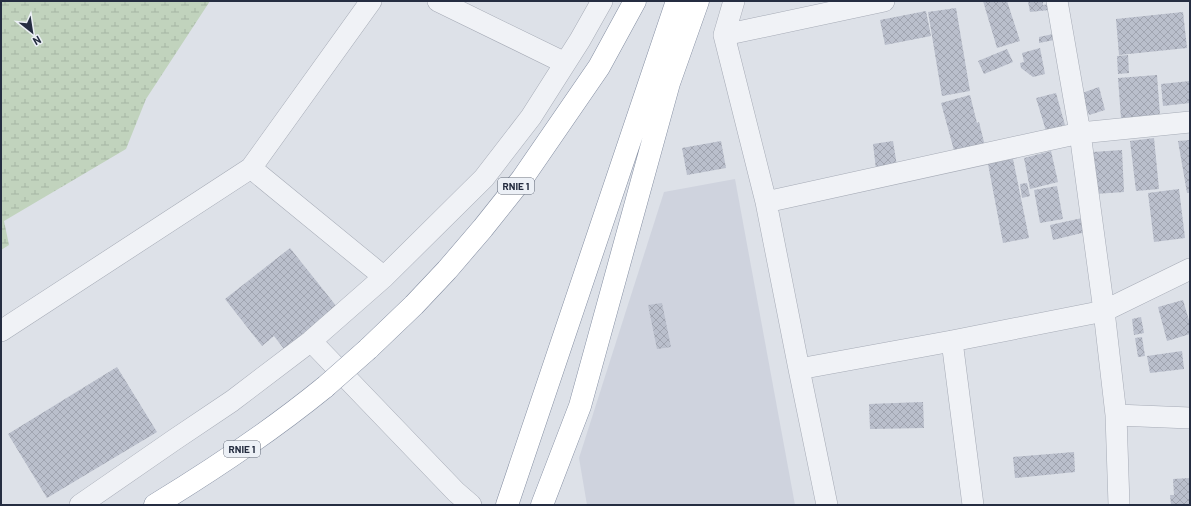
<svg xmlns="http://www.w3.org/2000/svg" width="1191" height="506" viewBox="0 0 1191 506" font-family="Barlow,sans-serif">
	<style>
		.built { fill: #cfd3de }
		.wetland { fill: url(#wetland-marsh) }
		.building { fill: url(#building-cross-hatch) }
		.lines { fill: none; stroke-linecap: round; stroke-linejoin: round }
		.minor-casing { stroke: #a6abb6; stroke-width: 22 }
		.highway-casing { stroke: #838da1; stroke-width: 23 }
		.minor { stroke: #f0f2f6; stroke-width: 21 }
		.highway { stroke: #fff; stroke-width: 22 }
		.highway-bridge-casing { stroke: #838da1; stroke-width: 23; stroke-linecap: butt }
		.highway-bridge { stroke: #fff; stroke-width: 22 }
		.labels { text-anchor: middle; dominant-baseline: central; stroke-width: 3; stroke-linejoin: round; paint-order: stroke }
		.shield { fill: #ecf0f6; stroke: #616877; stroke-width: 1 }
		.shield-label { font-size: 10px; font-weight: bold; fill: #252d41 }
	</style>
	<defs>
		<pattern id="wetland-marsh" width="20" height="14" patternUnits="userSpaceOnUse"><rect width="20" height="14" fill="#c1d3bd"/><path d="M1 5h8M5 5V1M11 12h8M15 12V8" fill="none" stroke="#a6b5a4"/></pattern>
		<pattern id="building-cross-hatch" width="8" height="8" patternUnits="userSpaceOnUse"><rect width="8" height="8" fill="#babfcc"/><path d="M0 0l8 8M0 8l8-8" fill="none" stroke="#a0a4b0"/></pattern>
	</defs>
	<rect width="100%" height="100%" fill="#dde1e8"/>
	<path class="built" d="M735 179 795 505H587L579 458 664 192Z"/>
	<path class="wetland" d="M1 1H210L146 99 126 149 4 221 9 245 1 250Z"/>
	<path class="building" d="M983 1H1007L1020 41 997 48Z
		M1028 1H1043V5L1049 4V10L1030 12Z
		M956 8 970 91 942 96 928 12Z
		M926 11 931 36 885 45 880 20Z
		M1183 12 1187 48 1119 55 1116 19Z
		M1058 33 1059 39 1039 43V37Z
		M1040 48 1045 74 1033 77 1021 68 1020 63 1024 62 1022 53Z
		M1007 49 1013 62 984 74 978 61Z
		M1128 55 1129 73 1118 74 1117 56Z
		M1157 75 1160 115 1121 118 1118 78Z
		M1190 81V103L1163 106 1161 84Z
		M1099 87 1105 110 1089 115 1082 93Z
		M1056 93 1065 125 1046 131 1036 98Z
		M970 95 977 123 979 122 985 146 955 154 941 103Z
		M1154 138 1159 189 1136 191 1130 141Z
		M1190 140V193H1187L1178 141Z
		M721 141 726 168 687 175 682 148Z
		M893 141 897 166 876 169 873 144Z
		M1122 150 1124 192 1095 194 1093 152Z
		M1051 151 1058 182 1030 189 1024 158Z
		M1013 159 1029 238 1003 243 988 164Z
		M1027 183 1030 196 1022 198 1020 184Z
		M1057 186 1063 219 1040 223 1034 190Z
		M1179 189 1185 238 1154 242 1148 193Z
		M1087 217 1090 231 1053 240 1050 225Z
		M290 248 337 307 284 349 274 336 262 346 225 299Z
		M1183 300 1190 324V334L1167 341 1158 307Z
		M662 303 671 347 657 349 648 305Z
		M1141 317 1144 333 1134 335 1132 319Z
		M1142 337 1145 356 1138 357 1135 338Z
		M1182 351 1184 369 1150 373 1147 356Z
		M117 367 157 432 47 498 8 434Z
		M923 402 924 428 870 429 869 404Z
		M1074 452 1075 472 1015 478 1013 457Z
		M1190 478V505H1171L1170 495H1174L1173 479Z"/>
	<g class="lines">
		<defs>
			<path id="minor" d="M438 1 565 63
				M734 1 724 35 766 202 799 369 827 505
				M1057 1 1080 133 1104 311 1116 415 1119 505
				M724 35 884 1
				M251 168 384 277
				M766 202 1080 133 1190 122
				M1 331 251 168 371 1
				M311 341 456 492 471 505
				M952 341 973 505
				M799 369 952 341 1104 311 1190 269
				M1116 415 1190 418
				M80 505 174 440 232 401 311 341 384 277 484 178 531 117 580 40 602 1"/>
			<path id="highway" d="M368 349 414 305 447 270 483 228 522 179 599 67 635 1
				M155 505C214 469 271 431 325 387
				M507 505 677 1
				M542 505 580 406 669 83 698 1"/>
		</defs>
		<use href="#minor" class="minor-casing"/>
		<use href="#highway" class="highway-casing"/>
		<use href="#minor" class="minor"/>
		<use href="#highway" class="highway"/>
		<defs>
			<path id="highway-bridge" d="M325 387 368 349"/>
		</defs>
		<use href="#highway-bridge" class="highway-bridge-casing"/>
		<use href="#highway-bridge" class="highway-bridge"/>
	</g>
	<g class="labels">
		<g class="shield">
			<rect x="498" y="178" width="36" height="16" rx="3"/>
			<rect x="224" y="441" width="36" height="16" rx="3"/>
		</g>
		<g class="shield-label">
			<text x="516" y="186">RNIE 1</text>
			<text x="242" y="449">RNIE 1</text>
		</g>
	</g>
	<rect width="1191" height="506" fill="none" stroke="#252d41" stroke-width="4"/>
	<g transform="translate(32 32) rotate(150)" stroke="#ecf0f6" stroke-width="3" paint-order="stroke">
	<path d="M0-3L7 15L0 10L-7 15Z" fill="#252d41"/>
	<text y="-6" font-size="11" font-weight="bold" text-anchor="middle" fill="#252d41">N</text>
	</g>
</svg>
